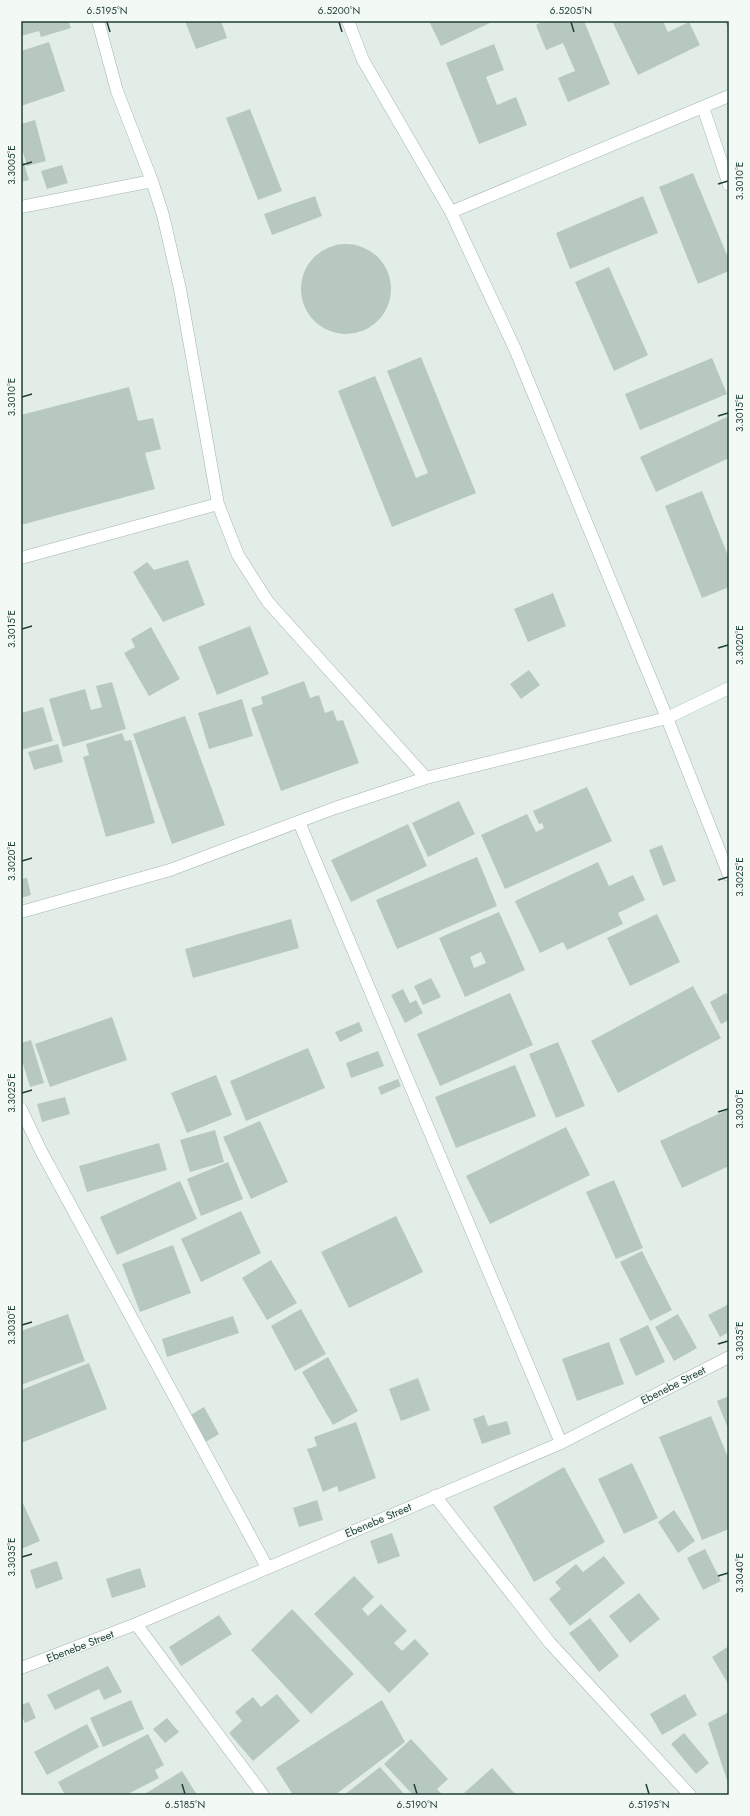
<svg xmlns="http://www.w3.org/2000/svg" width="750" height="1816" viewBox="0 0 750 1816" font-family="Jost,sans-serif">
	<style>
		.building { fill: #b7c8c0; fill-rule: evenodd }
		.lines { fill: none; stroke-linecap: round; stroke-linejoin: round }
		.minor-casing { stroke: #a4b5ae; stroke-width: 13 }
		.minor { stroke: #fff; stroke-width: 12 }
		.ticks { fill: none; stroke: #213f35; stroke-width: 1.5 }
		.labels { text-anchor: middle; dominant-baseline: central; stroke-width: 3; stroke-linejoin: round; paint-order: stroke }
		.street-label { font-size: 11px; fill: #213f35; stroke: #f3f9f5 }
		.neatline { fill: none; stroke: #213f35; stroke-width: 1.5 }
		.ticks-label { font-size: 10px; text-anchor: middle; fill: #213f35 }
	</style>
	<rect width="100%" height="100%" fill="#e2ede7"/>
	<path class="building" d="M21 21H68L71 28 41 37 39 31 21 36Z
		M185 21H221L227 38 196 49Z
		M429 21H494L441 46Z
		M544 21H584L610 84 568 102 558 78 575 71 563 43 546 50 536 25Z
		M612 21H663L668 32 689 22 700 45 638 75Z
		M725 21H729V31Z
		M49 42 65 91 21 106V51Z
		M494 44 504 70 486 77 497 105 516 97 527 125 479 144 446 63Z
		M250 109 282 191 258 200 226 118Z
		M35 120 46 161 27 166 21 145V124Z
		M21 154 29 180 21 182Z
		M62 165 68 183 47 189 41 171Z
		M693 173 729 260V271L698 284 659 187Z
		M315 196 322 216 272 235 264 214Z
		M643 196 658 233 570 269 556 233Z
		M301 289a45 45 0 1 1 90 0a45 45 0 1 1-90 0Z
		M609 267 648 355 614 371 575 282Z
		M421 357 476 493 392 527 338 391 375 376 416 478 428 473 387 371Z
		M712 358 727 394 640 430 625 394Z
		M129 387 138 421 153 418 161 449 145 453 155 489 21 525V415Z
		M727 417 729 421V458L656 492 640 457Z
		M702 491 729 558V587L702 598 665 506Z
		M188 560 205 605 163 622 133 572 147 562 154 570Z
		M553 593 566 626 528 642 514 609Z
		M250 626 269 674 217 695 198 647Z
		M151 627 180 679 149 696 124 653 135 647 131 639Z
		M529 670 540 685 521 699 510 684Z
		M304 681 310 698 319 695 325 713 333 710 337 721 343 720 359 763 281 791 251 708 263 704 261 697Z
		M112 682 126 729 63 747 49 699 85 689 91 710 102 707 96 686Z
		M242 699 253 736 209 749 198 713Z
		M43 707 53 741 21 750V713Z
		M185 716 225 825 172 844 133 734Z
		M122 733 125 741 131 740 155 823 106 837 83 757 89 755 86 744Z
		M58 744 63 762 34 770 28 752Z
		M587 787 612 841 505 889 481 835 527 814 536 832 544 828 542 823 539 824 533 811Z
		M459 801 475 834 428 857 412 823Z
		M408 824 427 866 351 902 331 860Z
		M662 845 676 881 663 886 649 850Z
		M477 857 497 906 397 949 376 900Z
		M598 862 609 886 633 875 645 900 618 913 623 924 567 950 563 942 540 953 515 901Z
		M27 878 31 895 21 898V879Z
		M499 912 525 970 465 997 439 938ZM481 952 486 963 474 968 470 957Z
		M657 914 680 962 630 986 607 938Z
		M291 919 299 948 193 978 185 949Z
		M431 978 441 997 423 1005 414 986Z
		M693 986 721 1038 618 1093 591 1041Z
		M403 989 410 1003 416 1000 423 1013 405 1023 391 995Z
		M510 993 533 1045 440 1086 417 1034Z
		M726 993 729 999V1020L721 1024 710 1002Z
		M112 1017 127 1060 50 1087 35 1044Z
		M359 1022 363 1031 340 1042 335 1032Z
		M31 1040 44 1083 30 1087 21 1057V1043Z
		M558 1042 585 1106 556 1118 529 1054Z
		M308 1048 325 1088 246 1121 230 1081Z
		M378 1051 384 1066 351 1078 346 1063Z
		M515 1065 536 1116 456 1148 435 1097Z
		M216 1075 232 1115 187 1133 171 1093Z
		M398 1079 401 1086 381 1095 378 1087Z
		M65 1097 70 1114 42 1122 37 1104Z
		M729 1109V1166L682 1188 660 1141Z
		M260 1121 288 1182 251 1199 223 1137Z
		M566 1127 590 1175 490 1224 466 1176Z
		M215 1130 224 1162 190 1172 180 1140Z
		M159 1143 167 1170 87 1192 79 1166Z
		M228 1162 243 1199 201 1216 187 1179Z
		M614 1180 643 1248 616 1259 586 1192Z
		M180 1181 197 1219 117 1255 100 1217Z
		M241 1211 261 1253 201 1282 181 1239Z
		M396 1216 423 1272 349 1308 321 1252Z
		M173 1245 191 1293 140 1312 122 1264Z
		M642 1251 672 1310 650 1321 620 1262Z
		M271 1260 297 1303 267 1320 242 1278Z
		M729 1304V1332L720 1337 708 1315Z
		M301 1309 326 1354 295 1371 271 1326Z
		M68 1314 85 1361 21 1385V1331Z
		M678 1314 697 1348 674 1361 655 1327Z
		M233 1316 239 1333 167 1357 162 1339Z
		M648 1325 665 1362 636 1376 619 1339Z
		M609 1342 624 1384 577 1401 562 1359Z
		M328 1357 358 1411 333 1425 302 1372Z
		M89 1363 107 1409 21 1443V1390Z
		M418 1378 430 1410 401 1421 389 1389Z
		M729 1396V1431L717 1401Z
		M204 1407 219 1434 204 1443 189 1416Z
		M484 1415 488 1426 507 1421 511 1434 482 1444 473 1419Z
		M711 1416 729 1460V1529L702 1540 659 1437Z
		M356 1422 376 1478 339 1492 337 1486 323 1492 307 1449 317 1446 314 1437Z
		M632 1463 658 1518 624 1534 598 1479Z
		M564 1467 605 1542 534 1582 493 1507Z
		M21 1499 40 1541 21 1549Z
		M317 1500 323 1520 299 1527 293 1508Z
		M674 1510 695 1541 678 1553 658 1522Z
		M392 1533 400 1556 378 1564 370 1541Z
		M705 1549 721 1581 703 1590 687 1558Z
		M604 1556 625 1583 570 1626 549 1599 561 1589 555 1582 576 1564 583 1572Z
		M57 1561 63 1579 36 1589 30 1570Z
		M140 1568 146 1587 112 1598 106 1579Z
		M354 1576 374 1597 362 1609 368 1616 381 1604 407 1631 394 1643 402 1651 415 1639 429 1654 389 1693 314 1614Z
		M639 1593 660 1619 630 1643 609 1616Z
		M292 1609 354 1674 311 1714 251 1650Z
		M219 1615 232 1634 181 1666 169 1647Z
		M590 1618 619 1656 599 1672 569 1633Z
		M729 1646V1685L712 1657Z
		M108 1666 122 1692 104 1700 99 1689 55 1710 47 1695Z
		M277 1694 300 1721 253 1761 229 1733 242 1721 235 1712 253 1697 261 1707Z
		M685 1694 697 1715 662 1735 650 1714Z
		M131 1700 144 1729 103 1747 90 1718Z
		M382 1700 405 1742 335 1795H293L276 1768Z
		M29 1702 36 1718 25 1723 21 1715V1705Z
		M729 1712V1786L708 1723Z
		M167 1718 179 1732 165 1743 153 1729Z
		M87 1724 99 1747 47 1775 34 1752Z
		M684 1733 709 1763 696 1774 671 1744Z
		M148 1734 164 1765 155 1770 159 1778 126 1795H65L58 1782Z
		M411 1739 448 1779 437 1789 443 1795H413L384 1764Z
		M380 1767 405 1795H344Z
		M492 1768 516 1795H466L464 1793Z
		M182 1771 197 1795H143Z"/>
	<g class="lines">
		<defs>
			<path id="minor" d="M98 21 117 91 152 181 163 215 180 289 218 504 238 555 268 602 426 778
				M348 21 363 60 451 212 515 349 667 718 729 875
				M703 107 729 185
				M21 207 152 181
				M451 212 729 96
				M21 558 218 504
				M299 822 561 1443
				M21 912 170 870 335 808 426 778 667 718 729 688
				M21 1109 40 1149 267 1567
				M435 1496 550 1643 690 1795
				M136 1624 263 1795
				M21 1668 136 1624 561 1443 729 1357"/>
		</defs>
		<use href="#minor" class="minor-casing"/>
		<use href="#minor" class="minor"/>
	</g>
	<path class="ticks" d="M107 22 110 32M339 22 342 32M571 22 574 32M22 165 32 162M718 184 728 181M22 397 32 394M718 416 728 413M22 629 32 626M718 648 728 645M22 861 32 858M718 880 728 877M22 1093 32 1090M718 1112 728 1109M22 1325 32 1322M718 1344 728 1341M22 1557 32 1554M718 1576 728 1573M182 1784 185 1794M414 1784 417 1794M646 1784 649 1794"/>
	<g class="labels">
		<g class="street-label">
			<text transform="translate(673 1385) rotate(-27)">Ebenebe Street</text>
			<text transform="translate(378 1520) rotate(-23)">Ebenebe Street</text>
			<text transform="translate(80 1646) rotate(-21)">Ebenebe Street</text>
		</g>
	</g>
	<rect width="750" height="1816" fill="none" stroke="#f3f9f5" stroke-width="44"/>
	<rect x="22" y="22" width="706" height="1772" class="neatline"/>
	<g class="ticks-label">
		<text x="107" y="14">6.5195°N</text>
		<text x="339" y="14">6.5200°N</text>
		<text x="571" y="14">6.5205°N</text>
		<text transform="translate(11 165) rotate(-90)" y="4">3.3005°E</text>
		<text transform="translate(739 181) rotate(-90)" y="4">3.3010°E</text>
		<text transform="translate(11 397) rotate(-90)" y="4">3.3010°E</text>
		<text transform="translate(739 413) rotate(-90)" y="4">3.3015°E</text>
		<text transform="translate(11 629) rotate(-90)" y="4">3.3015°E</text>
		<text transform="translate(739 645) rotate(-90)" y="4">3.3020°E</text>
		<text transform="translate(11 861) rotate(-90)" y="4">3.3020°E</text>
		<text transform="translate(739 877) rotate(-90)" y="4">3.3025°E</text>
		<text transform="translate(11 1093) rotate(-90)" y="4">3.3025°E</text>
		<text transform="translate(739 1109) rotate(-90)" y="4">3.3030°E</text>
		<text transform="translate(11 1325) rotate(-90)" y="4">3.3030°E</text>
		<text transform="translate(739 1341) rotate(-90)" y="4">3.3035°E</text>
		<text transform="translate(11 1557) rotate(-90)" y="4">3.3035°E</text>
		<text transform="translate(739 1573) rotate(-90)" y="4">3.3040°E</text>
		<text x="185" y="1808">6.5185°N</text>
		<text x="417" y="1808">6.5190°N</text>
		<text x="649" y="1808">6.5195°N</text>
	</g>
</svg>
